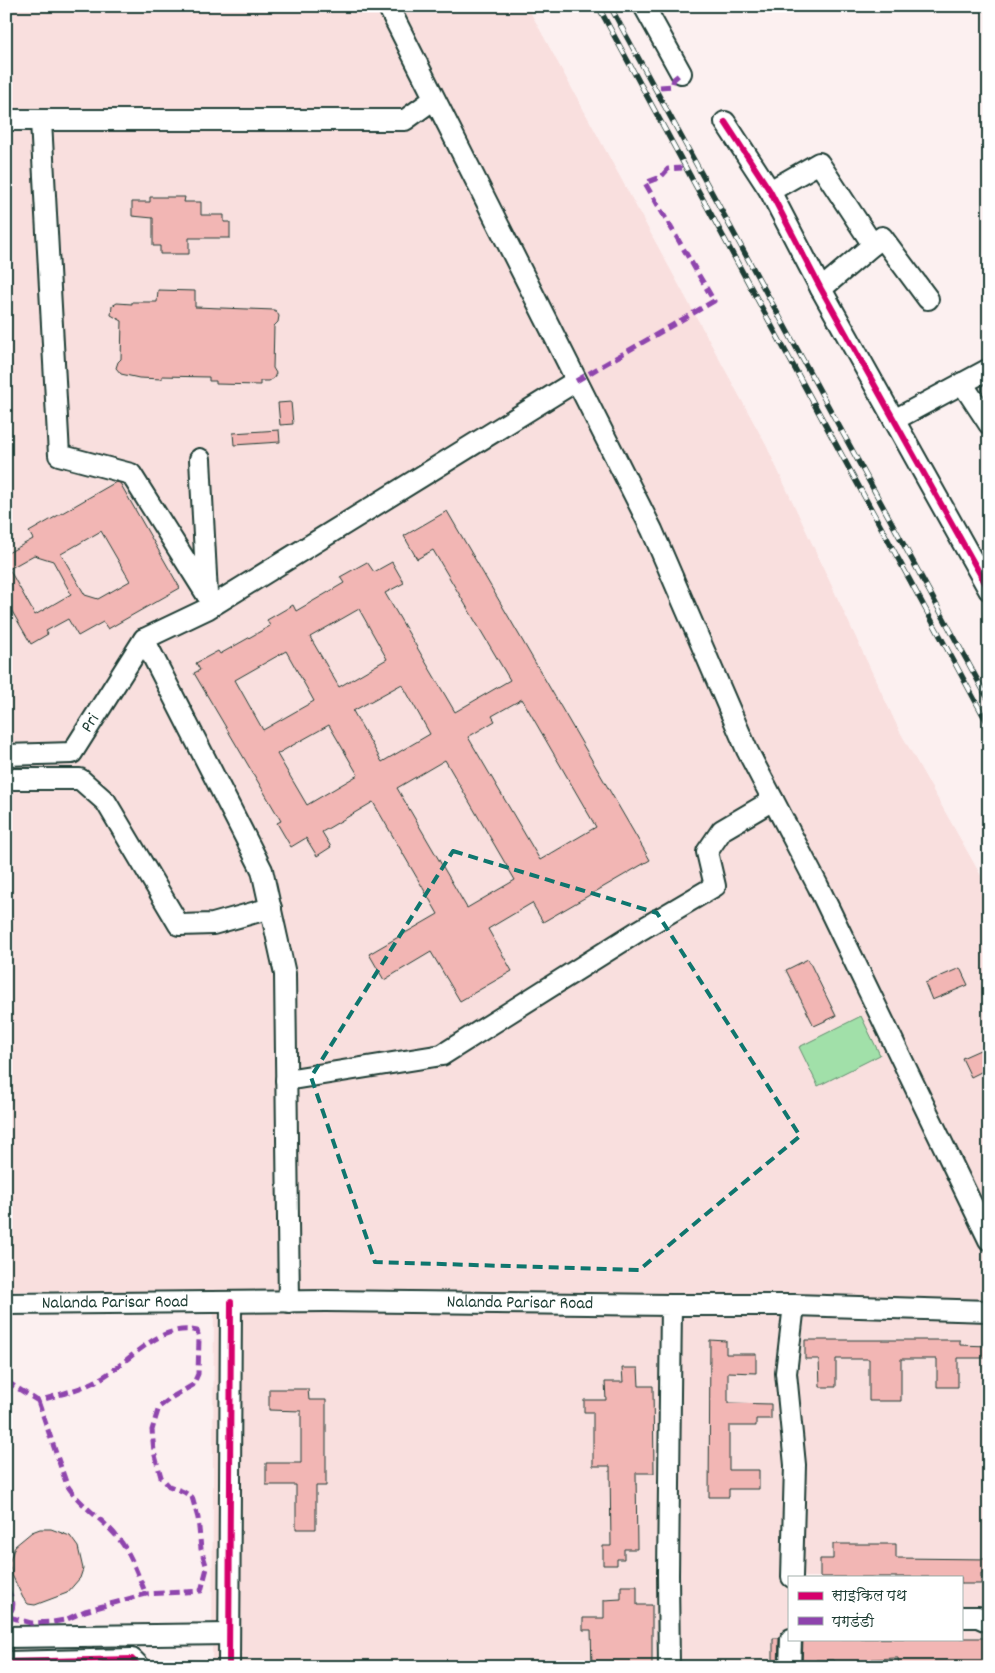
<svg xmlns="http://www.w3.org/2000/svg" width="995" height="1673" viewBox="0 0 995 1673" font-family="Dekko,'Playpen Sans Deva',sans-serif">
	<style>
		.built { fill: #f9dfde; fill-rule: evenodd }
		.green { fill: #a1e0a9; stroke: #608e6e }
		.building { fill: #f2b6b4; stroke: #1f3d34; fill-rule: evenodd }
		.lines { fill: none; stroke-linecap: round; stroke-linejoin: round }
		.minor-casing { stroke: #1f3d34; stroke-width: 24 }
		.minor { stroke: #fff; stroke-width: 20 }
		.rail-casing { stroke: #1f3d34; stroke-width: 5.5 }
		.rail { stroke: #fff; stroke-width: 4; stroke-dasharray: 11; stroke-linecap: butt }
		.quiet { stroke: #8e44ad; stroke-width: 5; stroke-dasharray: 10 5; stroke-linecap: butt }
		.cycleway-casing { stroke: #fff; stroke-width: 9 }
		.cycleway { stroke: #d6006c; stroke-width: 6 }
		.marked { fill: none; stroke: #0f766e; stroke-width: 4; stroke-dasharray: 10 6; stroke-linejoin: round }
		.labels { text-anchor: middle; dominant-baseline: central; stroke-width: 4; stroke-linejoin: round; paint-order: stroke }
		.street-label { font-size: 18px; fill: #1f3d34; stroke: #fff }
	</style>
	<rect width="100%" height="100%" fill="#fcf0f0"/>
	<filter id="ink" filterUnits="userSpaceOnUse"><feTurbulence type="fractalNoise" baseFrequency=".02" numOctaves="2"/><feDisplacementMap in="SourceGraphic" scale="10" xChannelSelector="R" yChannelSelector="G"/><feConvolveMatrix kernelMatrix="1 2 1 2 8 2 1 2 1" color-interpolation-filters="sRGB"/></filter>
	<g filter="url(#ink)">
		<path class="built" d="M6 6H527L766 445 899 730 989 890V1667H212L214 1293 6 1291ZM789 1577H961V1639H789Z"/>
		<path class="green" d="M861 1016 880 1055 818 1086 799 1047Z"/>
		<path class="building" d="M150 197H185L184 202H201V215H224V222H230V238H189V254H160V246H153V218L132 216V202H150Z
			M158 290 195 291V307L274 310 276 311 279 316 278 322 274 326 273 368 276 373 274 378 269 381H260V385L216 384V381H209V377L162 376V379L139 378 121 374 116 368 118 362 121 359 122 321 111 315 112 306 117 303 132 304V302H157Z
			M291 402 293 424 280 425 278 403Z
			M279 430 280 442 234 445 233 433Z
			M116 482 120 483 180 588 108 629 103 622 78 636 68 619 46 631 48 634 31 644 6 601V554L33 539 29 532ZM101 531 130 581 98 599 85 595 61 554ZM34 555 53 561 71 594 35 615 9 569Z
			M447 511 650 860 543 922 532 903 488 929 512 971 460 1001 431 952 384 980 369 954 438 914 373 802 322 832 331 847 317 856 306 838 291 847 277 823 281 821 194 673 200 670 196 663 218 651 220 654 270 626 267 620 293 605 296 611 344 583 340 577 367 562 374 572 392 562 404 583 385 593 455 712 510 680 433 550 417 559 404 536ZM359 609 387 659 339 687 310 637ZM286 651 314 701 263 730 235 680ZM402 684 430 734 382 762 353 711ZM522 699 596 827 540 860 468 737 495 721 492 716ZM329 725 358 775 307 805 277 754ZM445 760 515 880 467 908 397 788Z
			M808 959 836 1016 814 1026 786 970Z
			M960 968 968 985 932 1000 925 983Z
			M989 1046V1068L971 1077 962 1058Z
			M710 1340 726 1341V1354H756V1373L728 1372V1403L771 1404V1419H756V1426H729V1470H759V1489H729V1497H709Z
			M805 1340H960V1345L989 1346V1358H958V1387H937V1359H901V1401H869V1359H836V1387H820L819 1359H805Z
			M622 1368H638L639 1386H653L654 1473H636L637 1549H624V1559H617V1565H603V1546H611L610 1466H593V1412H584V1400H606L605 1382H623Z
			M269 1389H308L309 1400H326V1486H316V1529H296V1485H266V1463H301V1411L269 1410Z
			M40 1529H51L70 1536 78 1547 83 1569 80 1578 67 1593 35 1605 28 1604 23 1598 12 1575 9 1563 15 1546 32 1532Z
			M833 1544H896V1558L989 1559V1573H981V1584H961V1577H820V1559H833Z
			M621 1586H637V1605H652V1667H592L591 1630H583V1618H604V1600L621 1599Z
			M773 1638H779L778 1667H773Z
			M961 1638H989V1667H899L898 1658 872 1659V1667H841L834 1660H816L811 1667H802L803 1639Z"/>
		<g class="lines">
			<defs>
				<g id="minor">
					<path d="M388 6 652 530 747 750 818 886 989 1240"/>
					<path d="M644 6 681 73"/>
					<path d="M6 120H405L434 99"/>
					<path d="M41 121 59 455 131 474 207 595"/>
					<path d="M725 122 770 191 821 289 989 590"/>
					<path d="M770 191 819 163 873 245"/>
					<path d="M821 289 882 237 928 299"/>
					<path d="M962 383 989 424"/>
					<path d="M894 420 989 369"/>
					<path d="M200 459 207 594"/>
					<path id="s1" d="M6 755 72 753 144 639"/>
					<path d="M6 779H80L106 802 179 925 213 924 271 908"/>
					<path d="M286 1080 442 1055 637 932 715 886 707 852 722 830 773 800"/>
					<path d="M289 1302 285 974 262 870 144 639 207 609 576 381"/>
					<path id="s2" d="M6 1304 326 1301 671 1305 668 1575 669 1667"/>
					<path d="M671 1305H794L989 1311"/>
					<path d="M792 1577 795 1465 786 1373 794 1305"/>
					<path d="M961 1617H978L989 1622"/>
					<path d="M6 1637 229 1634"/>
					<path d="M6 1662 132 1659 140 1667"/>
					<path d="M229 1667 231 1302"/>
					<path d="M790 1667 791 1639"/>
				</g>
			</defs>
			<use href="#minor" class="minor-casing"/>
			<use href="#minor" class="minor"/>
			<defs>
				<path id="rail" d="M598 6 989 726
					M610 6 989 701"/>
			</defs>
			<use href="#rail" class="rail-casing"/>
			<use href="#rail" class="rail"/>
			<path class="quiet" d="M660 87 672 86 674 79 681 73
				M576 381 714 301 645 183 661 177 668 169 682 168
				M6 1381 38 1401C58 1395 78 1390 96 1381 128 1365 157 1322 197 1331L199 1338 198 1374 193 1385 174 1396 159 1407 152 1430 154 1452 161 1477 169 1486 184 1492 192 1497 198 1518 201 1549 207 1568 201 1591 146 1594 85 1611 65 1620 53 1622 31 1623 6 1616
				M38 1401 67 1485C80 1506 103 1519 118 1538 131 1553 138 1576 146 1594
				M6 1588C13 1597 17 1609 6 1616"/>
			<defs>
				<path id="cycleway" d="M725 122 770 191 821 289 989 590
					M6 1662 132 1659 140 1667
					M229 1667 231 1302"/>
			</defs>
			<use href="#cycleway" class="cycleway-casing"/>
			<use href="#cycleway" class="cycleway"/>
		</g>
	</g>
	<path class="marked" d="M453 851 657 913 800 1136 639 1270 375 1262 311 1077Z"/>
	<g class="labels">
		<g class="street-label">
			<text stroke="none"><textPath href="#s1" startOffset="101">Pri</textPath></text>
			<text stroke="none"><textPath href="#s2" startOffset="109">Nalanda Parisar Road</textPath></text>
			<text stroke="none"><textPath href="#s2" startOffset="514">Nalanda Parisar Road</textPath></text>
		</g>
	</g>
	<rect width="995" height="1673" fill="none" stroke="#fff" stroke-width="25"/>
	<rect x="12" y="12" width="970" height="1648" fill="none" stroke="#1f3d34" stroke-width="2" filter="url(#ink)"/>
	<rect x="788" y="1576" width="175" height="65" fill="#ffffff" stroke="#a5b1ae"/>
	<rect x="798" y="1592" width="25" height="8" fill="#d6006c" stroke="#a5b1ae"/>
	<text x="832" y="1600" font-size="15" fill="#1f3d34">साइकिल पथ</text>
	<rect x="798" y="1617" width="25" height="8" fill="#8e44ad" stroke="#a5b1ae"/>
	<text x="832" y="1626" font-size="15" fill="#1f3d34">पगडंडी</text>
</svg>
